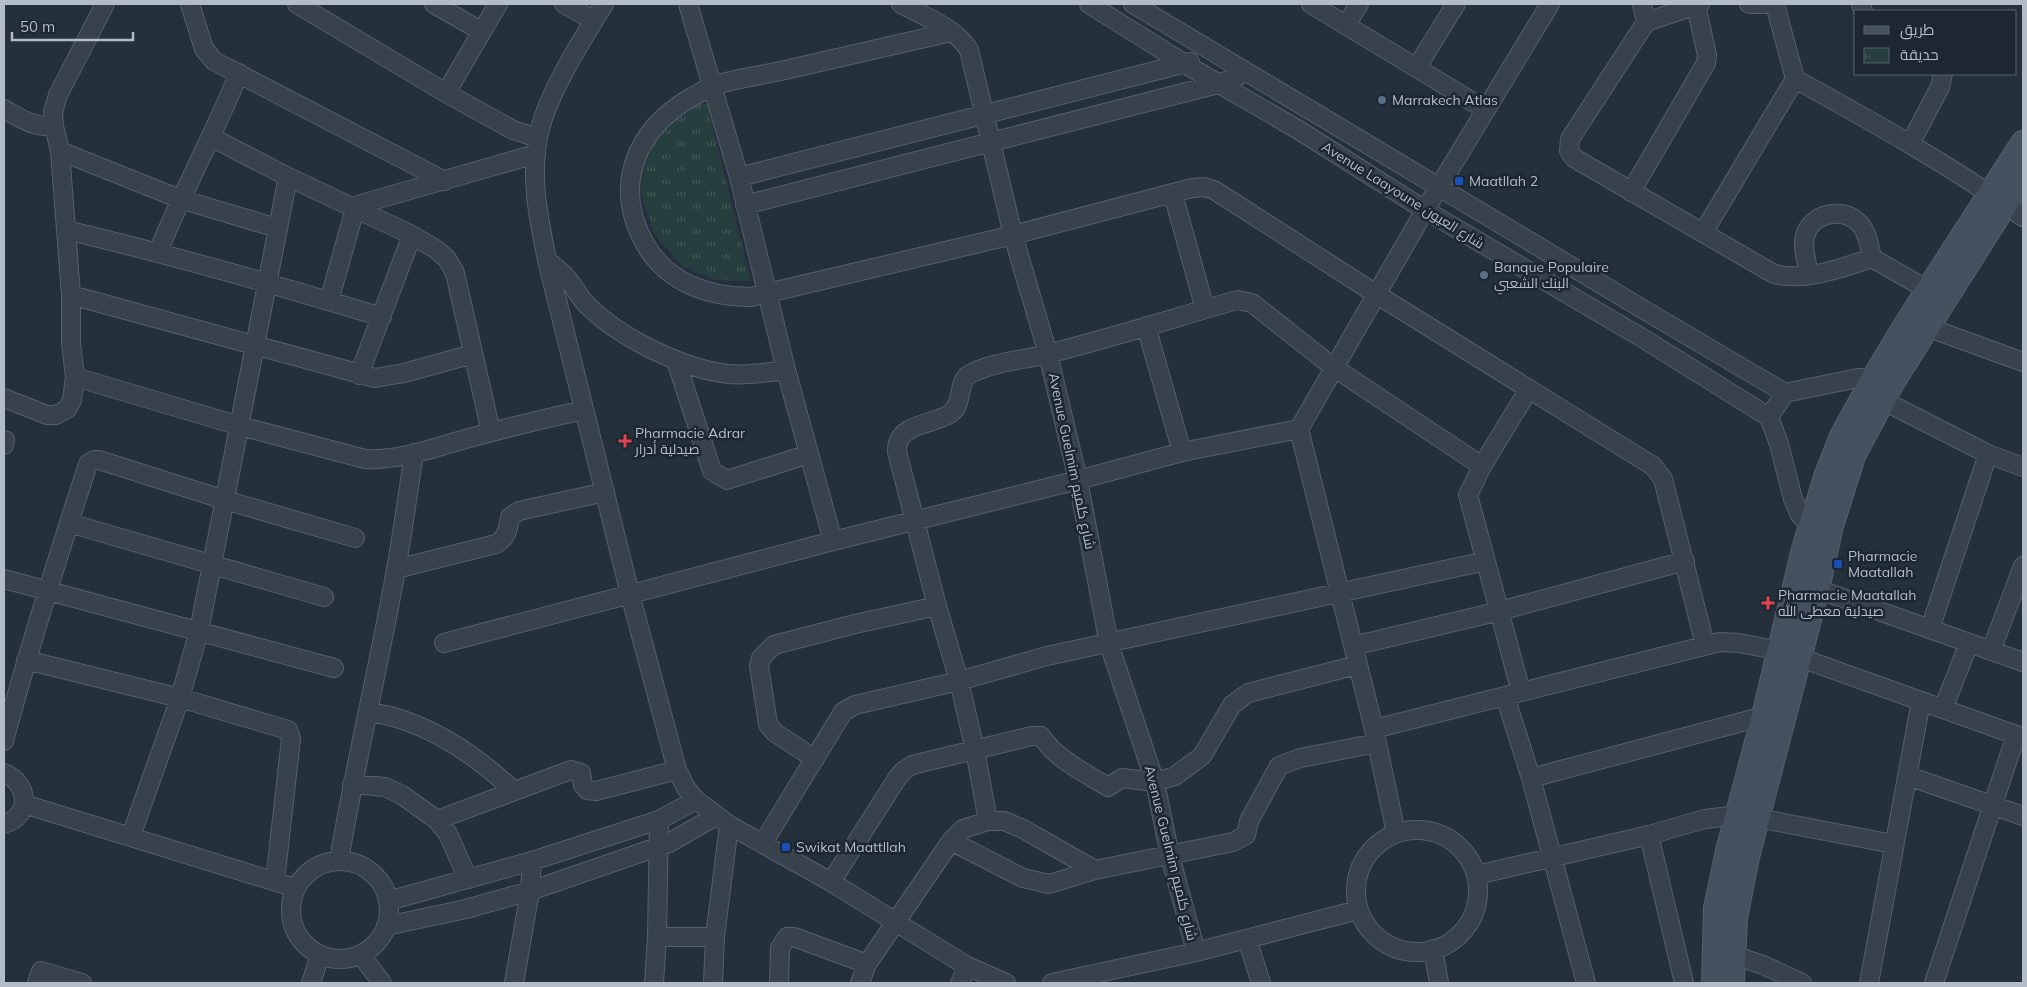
<svg xmlns="http://www.w3.org/2000/svg" width="2027" height="987" viewBox="0 0 2027 987" font-family="Mulish,Cairo,sans-serif">
	<style>
		.park { fill: url(#park-tufts) }
		.lines { fill: none; stroke-linecap: round; stroke-linejoin: round }
		.street-casing { stroke: #56606a; stroke-width: 20 }
		.secondary-casing { stroke: #56606a; stroke-width: 26 }
		.street { stroke: #37424c; stroke-width: 18 }
		.secondary { stroke: #46515f; stroke-width: 24 }
		.service-dot { fill: #5c6f8a; stroke: #1d2731; stroke-width: 2 }
		.transit-dot { fill: #1a4fb4; stroke: #1d2731; stroke-width: 2 }
		.health-dot { fill: #e0444e; stroke: #1d2731; stroke-width: 2 }
		.labels { text-anchor: middle; dominant-baseline: central; stroke-width: 5; stroke-linejoin: round; paint-order: stroke }
		.poi-label { font-size: 14px; fill: #b3bdc8; stroke: #1d2731; text-anchor: start }
		.street-label { font-size: 14px; fill: #b3bdc8; stroke: #1d2731 }
	</style>
	<defs>
		<pattern id="park-tufts" width="24" height="20" patternUnits="userSpaceOnUse" patternTransform="scale(1.25)"><rect width="24" height="20" fill="#273e3e"/><path d="M3 7l-1-3M5 7V3M7 7l1-3M15 17l-1-3M17 17v-4M19 17l1-3" fill="none" stroke="#445858"/></pattern>
	</defs>
	<rect width="100%" height="100%" fill="#24303c"/>
	<path class="park" d="M700 103 707 104 751 281 716 280 682 266 654 234 639 188 642 151 663 120Z"/>
	<g class="lines">
		<defs>
			<path id="street" d="M190 4 204 49 214 61 445 181
				M297 4 446 93 513 130 538 138
				M434 4 481 31
				M564 4 593 20
				M604 4C582 40 545 97 538 138 530 179 539 220 547 260L630 594 677 770 686 788 696 800 729 825 831 882 967 966 1006 983
				M688 4 739 177 786 370 833 541
				M901 4C923 16 955 27 969 50L1013 235 1048 354 1078 480 1109 644 1155 782 1170 856 1196 952
				M1089 4 1185 64 1297 129 1425 210 1644 339 1769 417 1779 444 1793 499 1800 515 1807 522 1823 525
				M1133 4 1656 317 1785 393 1858 378H1884
				M1311 4 1486 110
				M1642 4 1646 22
				M1700 4 1646 22 1570 139 1569 151 1574 158 1774 274C1806 282 1841 268 1872 258L1928 290
				M1749 4H1771
				M1861 4 1863 11
				M1346 25 1359 4
				M951 32C896 45 841 57 785 70 764 75 732 79 712 86 705 89 698 94 692 97 636 129 612 185 645 244 667 283 709 297 751 297L1013 235 1192 188 1204 187 1214 190 1376 294 1653 466 1663 479 1705 645
				M1417 67 1456 4
				M1795 79C1873 122 1950 165 2023 217
				M446 93 498 4
				M4 109C20 118 34 128 54 126
				M211 137 288 177 412 235 437 250 447 259 455 273 491 432
				M1910 144 1940 87 1943 74
				M60 151 180 199 277 228
				M739 177 1190 62
				M1631 192 1706 63 1707 55 1696 5
				M1173 194 1205 309
				M745 205 1218 84 1235 78 1245 71
				M66 230C172 255 277 285 382 317
				M1703 233 1795 79 1775 4
				M158 252C183 191 214 134 239 73
				M547 260C553 266 561 271 567 278 574 286 579 297 587 305 620 338 683 369 729 374 748 376 768 372 786 370
				M1809 274C1807 263 1802 248 1805 236 1811 213 1842 207 1858 222 1868 232 1869 245 1872 258
				M71 295 375 378 404 373 473 354
				M329 301 355 209 361 204 536 154
				M1916 323 2023 362
				M1146 326 1182 452
				M676 361 712 471 727 480 809 454
				M359 375 412 235
				M75 377 240 426 365 459C401 461 438 446 473 437 510 427 547 418 584 410
				M4 398 47 415H56L67 409 72 400 75 377 71 343V295L60 151 54 126 53 112 58 95 105 4
				M1882 400 1988 454 2023 467
				M1769 417 1785 393
				M4 445 5 440
				M69 523 324 597
				M396 569 496 544C507 538 508 529 510 517L519 511 605 492
				M4 579 334 668
				M1817 589 2023 662
				M937 606 959 681 975 750 988 821 963 829 951 841
				M1930 629 1988 454
				M444 643 833 541 1078 480 1182 452 1299 429
				M1353 646 1500 611 1685 561
				M1991 651 2023 566
				M26 660 180 698 288 730 291 739 275 881
				M1521 692 1468 495 1482 466 1529 389
				M1505 696 1531 778 1586 983
				M1943 709 1969 643
				M369 712C380 714 392 716 403 720 445 734 482 761 514 791
				M1374 729 1720 642 1739 643 1781 651 2016 735 2023 739
				M4 741C29 648 58 556 88 464L94 460H99L225 500 355 538
				M815 759 774 732 768 724 759 666 761 658 774 645 855 624 937 606 897 452C896 422 933 426 951 413 964 403 957 381 970 374 992 362 1024 360 1047 354 1111 338 1174 318 1237 300L1252 303 1333 367 1482 466
				M4 773C29 783 32 816 4 824
				M1908 776 2023 816
				M1531 778 1757 718 1763 720
				M352 784 385 787 402 795 437 820 448 834 468 879
				M24 804 286 885
				M437 820 571 770 581 773 583 785 587 790 596 791 677 770
				M988 821H1004L1023 829 1095 870
				M1356 891a61 61 0 1 1 122 0a61 61 0 1 1-122 0Z
				M1396 833 1374 729 1299 429 1425 210 1550 4
				M1649 835 1684 983
				M131 836 180 698 199 631 288 177
				M763 843 843 712 855 705 959 681 1047 656 1486 561
				M339 861C355 763 379 667 396 569 403 531 408 492 414 453
				M291 910a49 49 0 1 1 98 0a49 49 0 1 1-98 0Z
				M1477 875 1649 835 1705 819 1730 816 1758 818 1893 844
				M831 882 896 780 903 771 912 765 1032 736H1041C1056 759 1085 773 1108 787L1122 778 1155 782 1175 776 1202 756 1232 705 1248 693 1357 665
				M388 901 532 861 659 820 696 800
				M386 926 466 909 530 891 669 843 716 816
				M657 937H715
				M1247 939 1261 983
				M1433 949 1439 983
				M1724 952 1763 965 1802 983
				M361 955 382 983
				M37 983 41 971 82 983
				M311 983 320 955
				M514 983 530 891 532 861
				M654 983 657 937 659 820
				M713 983 715 937 729 825
				M779 983 780 948 787 937H794L867 964
				M860 983 867 964 951 841 1023 878 1049 884 1095 870 1233 842 1246 835 1249 821 1279 766 1300 758 1377 743
				M960 983 967 966
				M1052 983 1196 952 1358 910
				M1869 983 1921 701
				M1934 983 2016 735"/>
			<path id="secondary" d="M1714 983 1716 908 1728 851 1763 720 1804 549 1826 477 1842 436 1874 378 1909 320 2023 143
				M1732 983 1735 918 1747 857 1817 589 1831 526 1853 456 1893 381 2023 176"/>
		</defs>
		<use href="#street" class="street-casing"/>
		<use href="#secondary" class="secondary-casing"/>
		<use href="#street" class="street"/>
		<use href="#secondary" class="secondary"/>
	</g>
	<g class="service-dot">
		<circle cx="1382" cy="100" r="5"/>
		<circle cx="1484" cy="275" r="5"/>
	</g>
	<g class="transit-dot">
		<rect x="1454" y="176" width="10" height="10" rx="2.5"/>
		<rect x="1833" y="559" width="10" height="10" rx="2.5"/>
		<rect x="781" y="842" width="10" height="10" rx="2.5"/>
	</g>
	<g class="health-dot">
		<path d="M622.5 433.5h5v5h5v5h-5v5h-5v-5h-5v-5h5z"/>
		<path d="M1765.5 595.5h5v5h5v5h-5v5h-5v-5h-5v-5h5z"/>
	</g>
	<g class="labels">
		<g class="poi-label">
			<text x="1392" y="100">Marrakech Atlas</text>
			<text x="1469" y="181">Maatllah 2</text>
			<text x="1494" y="267">Banque Populaire<tspan x="1494" dy="16">البنك الشعبي</tspan></text>
			<text x="635" y="433">Pharmacie Adrar<tspan x="635" dy="16">صيدلية أدرار</tspan></text>
			<text x="1848" y="556">Pharmacie<tspan x="1848" dy="16">Maatallah</tspan></text>
			<text x="1778" y="595">Pharmacie Maatallah<tspan x="1778" dy="16">صيدلية معطى الله</tspan></text>
			<text x="796" y="847">Swikat Maattllah</text>
		</g>
		<g class="street-label">
			<text transform="translate(1403 195) rotate(32)">Avenue Laayoune شارع العيون</text>
			<text transform="translate(1072 461) rotate(78)">Avenue Guelmim شارع كلميم</text>
			<text transform="translate(1171 853) rotate(76)">Avenue Guelmim شارع كلميم</text>
		</g>
	</g>
	<rect width="2027" height="987" fill="none" stroke="#b3bdc8" stroke-width="10"/>
	<rect x="1854" y="10" width="162" height="65" fill="#1d2731" stroke="#59636d"/>
	<rect x="1864" y="26" width="25" height="8" fill="#46515f" stroke="#59636d"/>
	<text x="1900" y="35" font-size="15" fill="#b3bdc8">طريق</text>
	<rect x="1864" y="48" width="25" height="15" fill="url(#park-tufts)" stroke="#59636d"/>
	<text x="1900" y="60" font-size="15" fill="#b3bdc8">حديقة</text>
	<path d="M12 32v8h121v-8" fill="none" stroke="#b3bdc8" stroke-width="2.5"/>
	<text x="20" y="32" font-size="15" fill="#b3bdc8" stroke="#1d2731" stroke-width="4" paint-order="stroke">50 m</text>
</svg>
